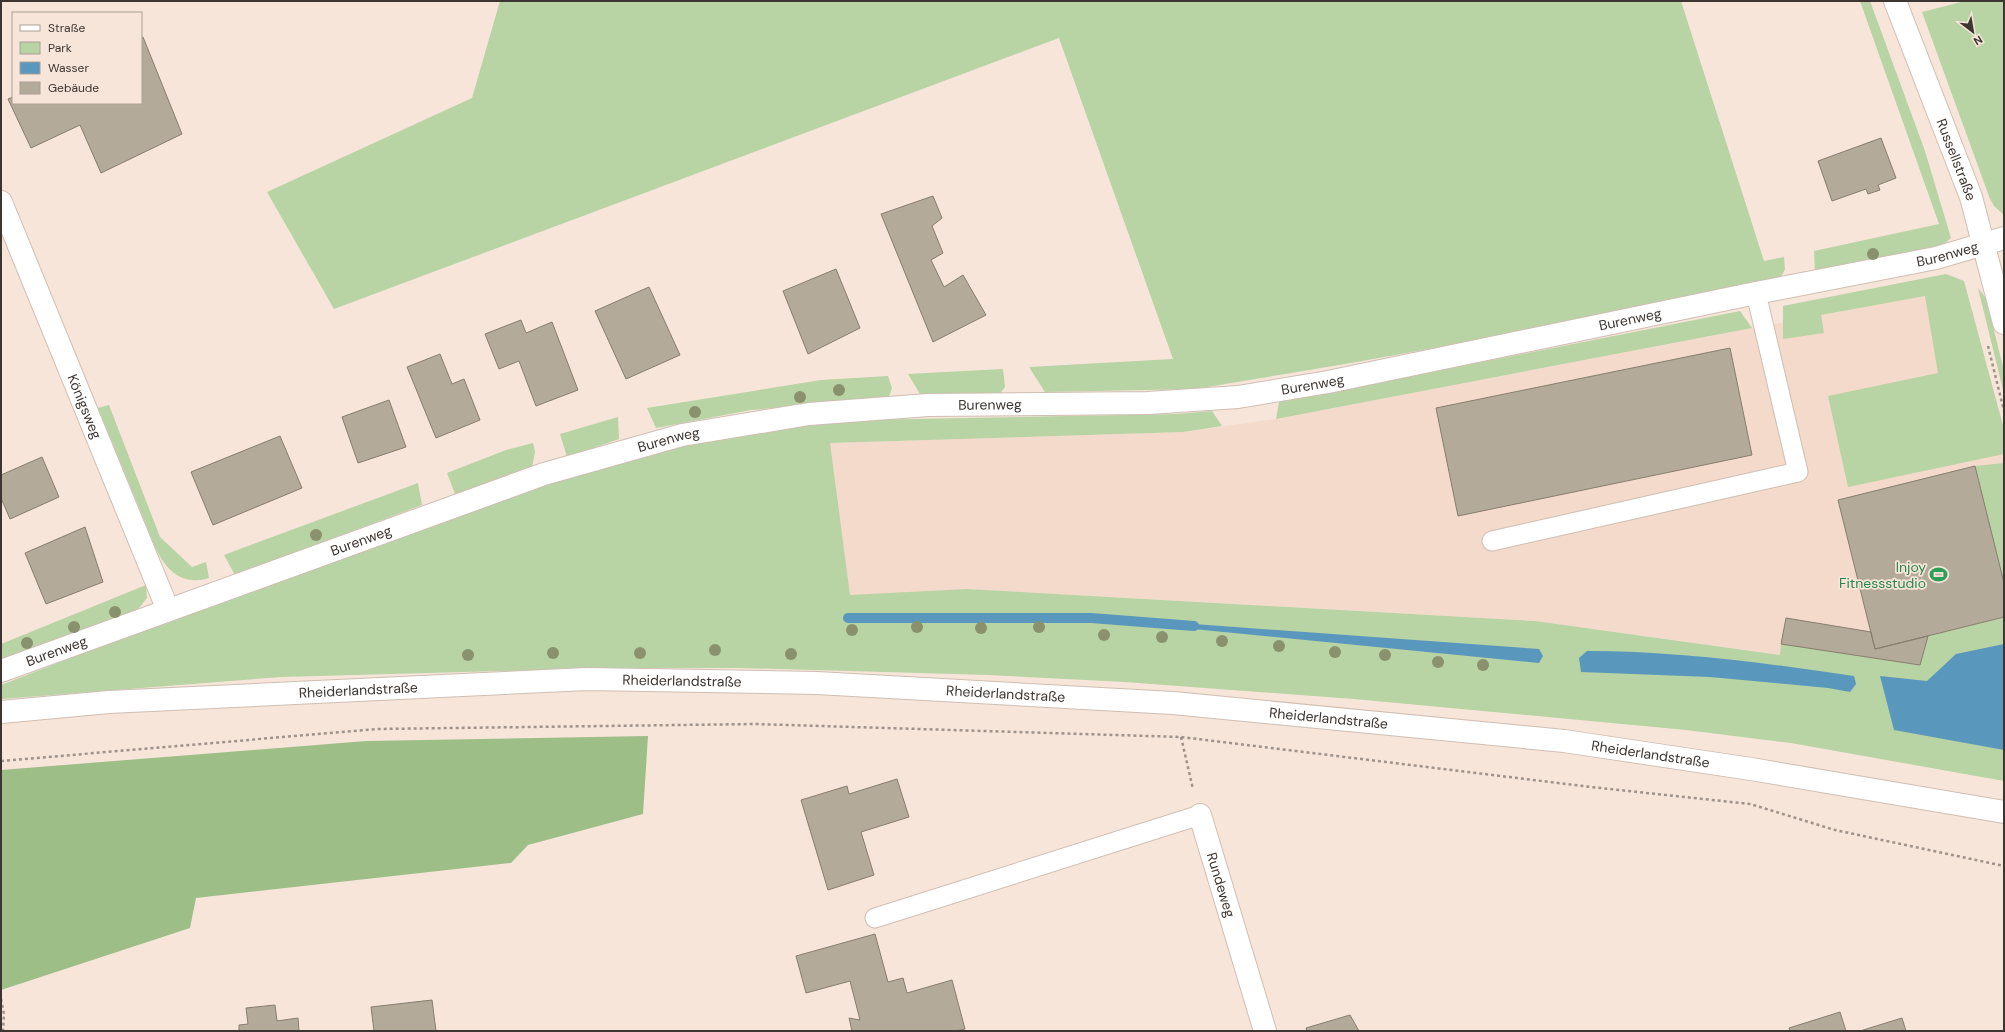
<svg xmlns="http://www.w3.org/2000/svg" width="2005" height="1032" viewBox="0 0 2005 1032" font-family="'DM Sans',sans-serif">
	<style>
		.built { fill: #f3daca }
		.green { fill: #b8d3a4 }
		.forest { fill: #9dbe86 }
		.water { fill: #5998bc }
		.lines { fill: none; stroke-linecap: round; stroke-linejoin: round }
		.stream { stroke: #5998bc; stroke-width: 10 }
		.building { fill: #b4aa9a; stroke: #867d6d }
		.service-casing { stroke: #cfbeb3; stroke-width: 21 }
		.minor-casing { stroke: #cfbeb3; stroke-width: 24 }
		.secondary-casing { stroke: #cfbeb3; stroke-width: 24 }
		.path { stroke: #9f928b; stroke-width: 2.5; stroke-dasharray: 3 3; stroke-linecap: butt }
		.service { stroke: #fff; stroke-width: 19 }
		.minor { stroke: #fff; stroke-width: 22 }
		.secondary { stroke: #fff; stroke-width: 22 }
		.tree { fill: #89916d }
		.labels { text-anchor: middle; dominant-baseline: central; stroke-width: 3.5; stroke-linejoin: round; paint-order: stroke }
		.street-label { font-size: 14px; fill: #3c3531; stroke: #f7e5da }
		.leisure-label { font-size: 14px; fill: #27864d; stroke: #f7e5da; text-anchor: end }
	</style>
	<rect width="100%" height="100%" fill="#f7e5da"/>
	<path class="built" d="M1941 292 2004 430V750L1862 666 1535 621 967 589 850 596 829 443 1183 432 1276 419Z"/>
	<path class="green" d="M500 1H1681L1764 261 1784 257 1785 269 1779 281 1484 339 1351 363 1195 389 1045 392 1029 367 1173 359 1059 38 334 309 267 192 472 98Z
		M1860 1H1870L1925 151 1951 238 1939 248 1815 273 1814 251 1939 224Z
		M1965 1H2004V215L1994 206 1990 199 1922 12Z
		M1946 274 1964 281 2004 429V454L1848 487 1828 396 1938 373 1925 296 1821 315 1824 333 1783 339V306Z
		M1978 288 1986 298 2004 371V394Z
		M1740 311 1752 328 1276 419 1279 402Z
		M1003 369 1005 387 999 395 920 394 908 374Z
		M888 376 892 388 888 399 751 410 656 428 647 408 821 380Z
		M109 405 160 537 192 567 206 562 209 578C182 586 167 571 156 549L98 408Z
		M1212 411 1222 426 1183 432 830 443 850 595 967 589 1535 621 1780 655 1781 644 1919 665 1928 636 2004 617V781L1791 743 1686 730 1354 699 1125 682 989 675 740 668H615L281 677 1 699V685L205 606 565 478 678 446 761 429 860 420 1177 414Z
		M618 417 619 439 567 457 560 434Z
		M533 443 535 452 532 467 455 494 447 473 506 450Z
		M2004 463V583L1975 466Z
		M418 483 422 505 235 575 224 555Z
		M146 585 147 598 135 613 1 661V644Z"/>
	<path class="forest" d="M648 736 643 814 528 845 511 863 196 898 190 928 1 990V770L366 741Z"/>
	<path class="water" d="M1180 623 1539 649 1543 656 1539 663 1183 628Z
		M2004 644V750L1894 730 1880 676 1927 681 1956 654Z
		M1587 651C1677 651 1765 663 1854 676L1856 684 1850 692 1828 688 1710 677 1581 672 1579 658Z"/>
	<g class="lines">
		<path class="stream" d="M848 618H1091L1194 626"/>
	</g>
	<path class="building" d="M143 37 182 134 101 173 80 125 31 148 8 99 13 97V103H141V38Z
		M1881 138 1896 178 1878 185 1880 190 1868 194 1866 189 1832 201 1818 161Z
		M933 196 942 218 932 226 943 253 931 260 944 287 963 275 986 315 933 342 881 214Z
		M836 269 860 328 808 354 783 291Z
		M649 287 680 355 626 379 595 311Z
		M521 320 526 333 552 322 578 390 536 406 519 361 499 369 485 334Z
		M1730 348 1752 455 1458 516 1436 408Z
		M440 354 452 384 464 379 480 420 436 438 407 367Z
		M389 400 406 447 358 463 342 417Z
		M280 436 302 488 213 525 191 472Z
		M42 457 59 497 10 519 1 498V475Z
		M1975 466 2004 583V617L1875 649 1838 500Z
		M85 527 103 582 46 604 25 553Z
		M1786 618 1871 632 1875 649 1928 636 1920 665 1781 644Z
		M897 779 909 817 861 832 874 875 828 890 801 800 847 786 849 794Z
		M875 934 888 982 903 978 907 993 952 980 965 1029 956 1031H852L849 1018 860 1020 850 981 806 993 796 956Z
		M432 1000 436 1031H374L371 1007Z
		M275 1005 277 1021 298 1018 299 1031H239V1025L248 1024 246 1008Z
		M1840 1012 1846 1031H1790L1789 1028Z
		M1350 1015 1359 1031H1307L1306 1028Z
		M1902 1018 1906 1031H1860Z"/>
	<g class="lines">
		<defs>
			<path id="service" d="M1492 541 1798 472 1756 293
				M875 918 1200 815"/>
			<g id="minor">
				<path id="s1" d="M1895 1 1971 197 2004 323"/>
				<path id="s2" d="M1 202 168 610"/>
				<path id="s3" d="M1 671 544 474 682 435 809 414 928 405 1148 403 1238 397 1328 382 1756 293 1936 258 2004 238"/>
				<path id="s4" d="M1200 815 1265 1031"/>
			</g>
			<g id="secondary">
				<path id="s5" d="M1 712 109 702 587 679 817 683 1173 703 1564 741 1751 769 2004 812"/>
			</g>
		</defs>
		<use href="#service" class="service-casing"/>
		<use href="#minor" class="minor-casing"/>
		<use href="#secondary" class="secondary-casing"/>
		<path class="path" d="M1988 346 2004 411
			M1181 737 1193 789
			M1 761 377 729 755 724 1181 737 1591 787 1750 804 1835 830 2004 866
			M1 999 4 1014 3 1031"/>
		<use href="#service" class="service"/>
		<use href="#minor" class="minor"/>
		<use href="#secondary" class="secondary"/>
	</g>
	<g class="tree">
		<circle cx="1873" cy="254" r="6"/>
		<circle cx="839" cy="390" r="6"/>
		<circle cx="800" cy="397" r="6"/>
		<circle cx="695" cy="412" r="6"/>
		<circle cx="316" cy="535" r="6"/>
		<circle cx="115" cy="612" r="6"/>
		<circle cx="74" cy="627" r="6"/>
		<circle cx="917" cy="627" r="6"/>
		<circle cx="1039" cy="627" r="6"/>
		<circle cx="981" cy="628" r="6"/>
		<circle cx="852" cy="630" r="6"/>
		<circle cx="1104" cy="635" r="6"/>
		<circle cx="1162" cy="637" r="6"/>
		<circle cx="1222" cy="641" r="6"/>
		<circle cx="27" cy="643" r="6"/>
		<circle cx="1279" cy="646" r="6"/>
		<circle cx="715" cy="650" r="6"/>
		<circle cx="1335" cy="652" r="6"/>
		<circle cx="553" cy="653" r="6"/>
		<circle cx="640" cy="653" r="6"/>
		<circle cx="791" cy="654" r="6"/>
		<circle cx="468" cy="655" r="6"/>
		<circle cx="1385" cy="655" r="6"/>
		<circle cx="1438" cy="662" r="6"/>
		<circle cx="1483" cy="665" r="6"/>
	</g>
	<defs>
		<symbol id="stadium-bare" viewBox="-9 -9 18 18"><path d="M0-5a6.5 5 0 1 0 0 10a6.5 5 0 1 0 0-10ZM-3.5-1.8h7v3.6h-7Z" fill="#2e9e5b" stroke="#f7e5da" stroke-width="2.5" paint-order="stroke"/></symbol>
	</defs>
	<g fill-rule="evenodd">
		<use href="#stadium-bare" x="1926" y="562" width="25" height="25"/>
	</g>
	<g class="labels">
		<g class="street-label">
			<text stroke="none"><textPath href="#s1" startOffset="170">Russellstraße</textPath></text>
			<text stroke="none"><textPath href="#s3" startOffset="2003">Burenweg</textPath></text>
			<text stroke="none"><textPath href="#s3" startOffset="1679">Burenweg</textPath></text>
			<text stroke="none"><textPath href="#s3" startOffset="1355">Burenweg</textPath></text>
			<text stroke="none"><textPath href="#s3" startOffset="1031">Burenweg</textPath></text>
			<text stroke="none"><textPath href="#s2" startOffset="221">Königsweg</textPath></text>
			<text stroke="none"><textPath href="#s3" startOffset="707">Burenweg</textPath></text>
			<text stroke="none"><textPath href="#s3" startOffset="383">Burenweg</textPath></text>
			<text stroke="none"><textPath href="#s3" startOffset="59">Burenweg</textPath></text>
			<text stroke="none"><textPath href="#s5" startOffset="682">Rheiderlandstraße</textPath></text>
			<text stroke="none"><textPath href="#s5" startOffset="358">Rheiderlandstraße</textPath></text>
			<text stroke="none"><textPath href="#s5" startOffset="1006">Rheiderlandstraße</textPath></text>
			<text stroke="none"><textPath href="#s5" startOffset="1330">Rheiderlandstraße</textPath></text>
			<text stroke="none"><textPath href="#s5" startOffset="1654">Rheiderlandstraße</textPath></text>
			<text stroke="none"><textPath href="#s4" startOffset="73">Rundeweg</textPath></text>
		</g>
		<g class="leisure-label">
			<text x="1926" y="567">Injoy<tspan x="1926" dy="16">Fitnessstudio</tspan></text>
		</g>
	</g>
	<rect width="2005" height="1032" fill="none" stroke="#3c3531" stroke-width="4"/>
	<rect x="12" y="12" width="130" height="92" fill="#f7e5da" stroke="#ac9f96"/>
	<rect x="20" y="25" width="20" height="6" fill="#ffffff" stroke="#ac9f96"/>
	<text x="48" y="32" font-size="12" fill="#3c3531">Straße</text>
	<rect x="20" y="42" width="20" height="12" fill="#b8d3a4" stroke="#ac9f96"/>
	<text x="48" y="52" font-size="12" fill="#3c3531">Park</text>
	<rect x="20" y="62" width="20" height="12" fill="#5998bc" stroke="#ac9f96"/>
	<text x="48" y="72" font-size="12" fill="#3c3531">Wasser</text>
	<rect x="20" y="82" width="20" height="12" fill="#b4aa9a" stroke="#ac9f96"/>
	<text x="48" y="92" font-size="12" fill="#3c3531">Gebäude</text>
	<g transform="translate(1973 32) rotate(149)" stroke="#f7e5da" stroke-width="3" paint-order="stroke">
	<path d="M0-3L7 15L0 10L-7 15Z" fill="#3c3531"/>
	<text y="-6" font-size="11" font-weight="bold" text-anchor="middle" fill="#3c3531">N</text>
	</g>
</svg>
